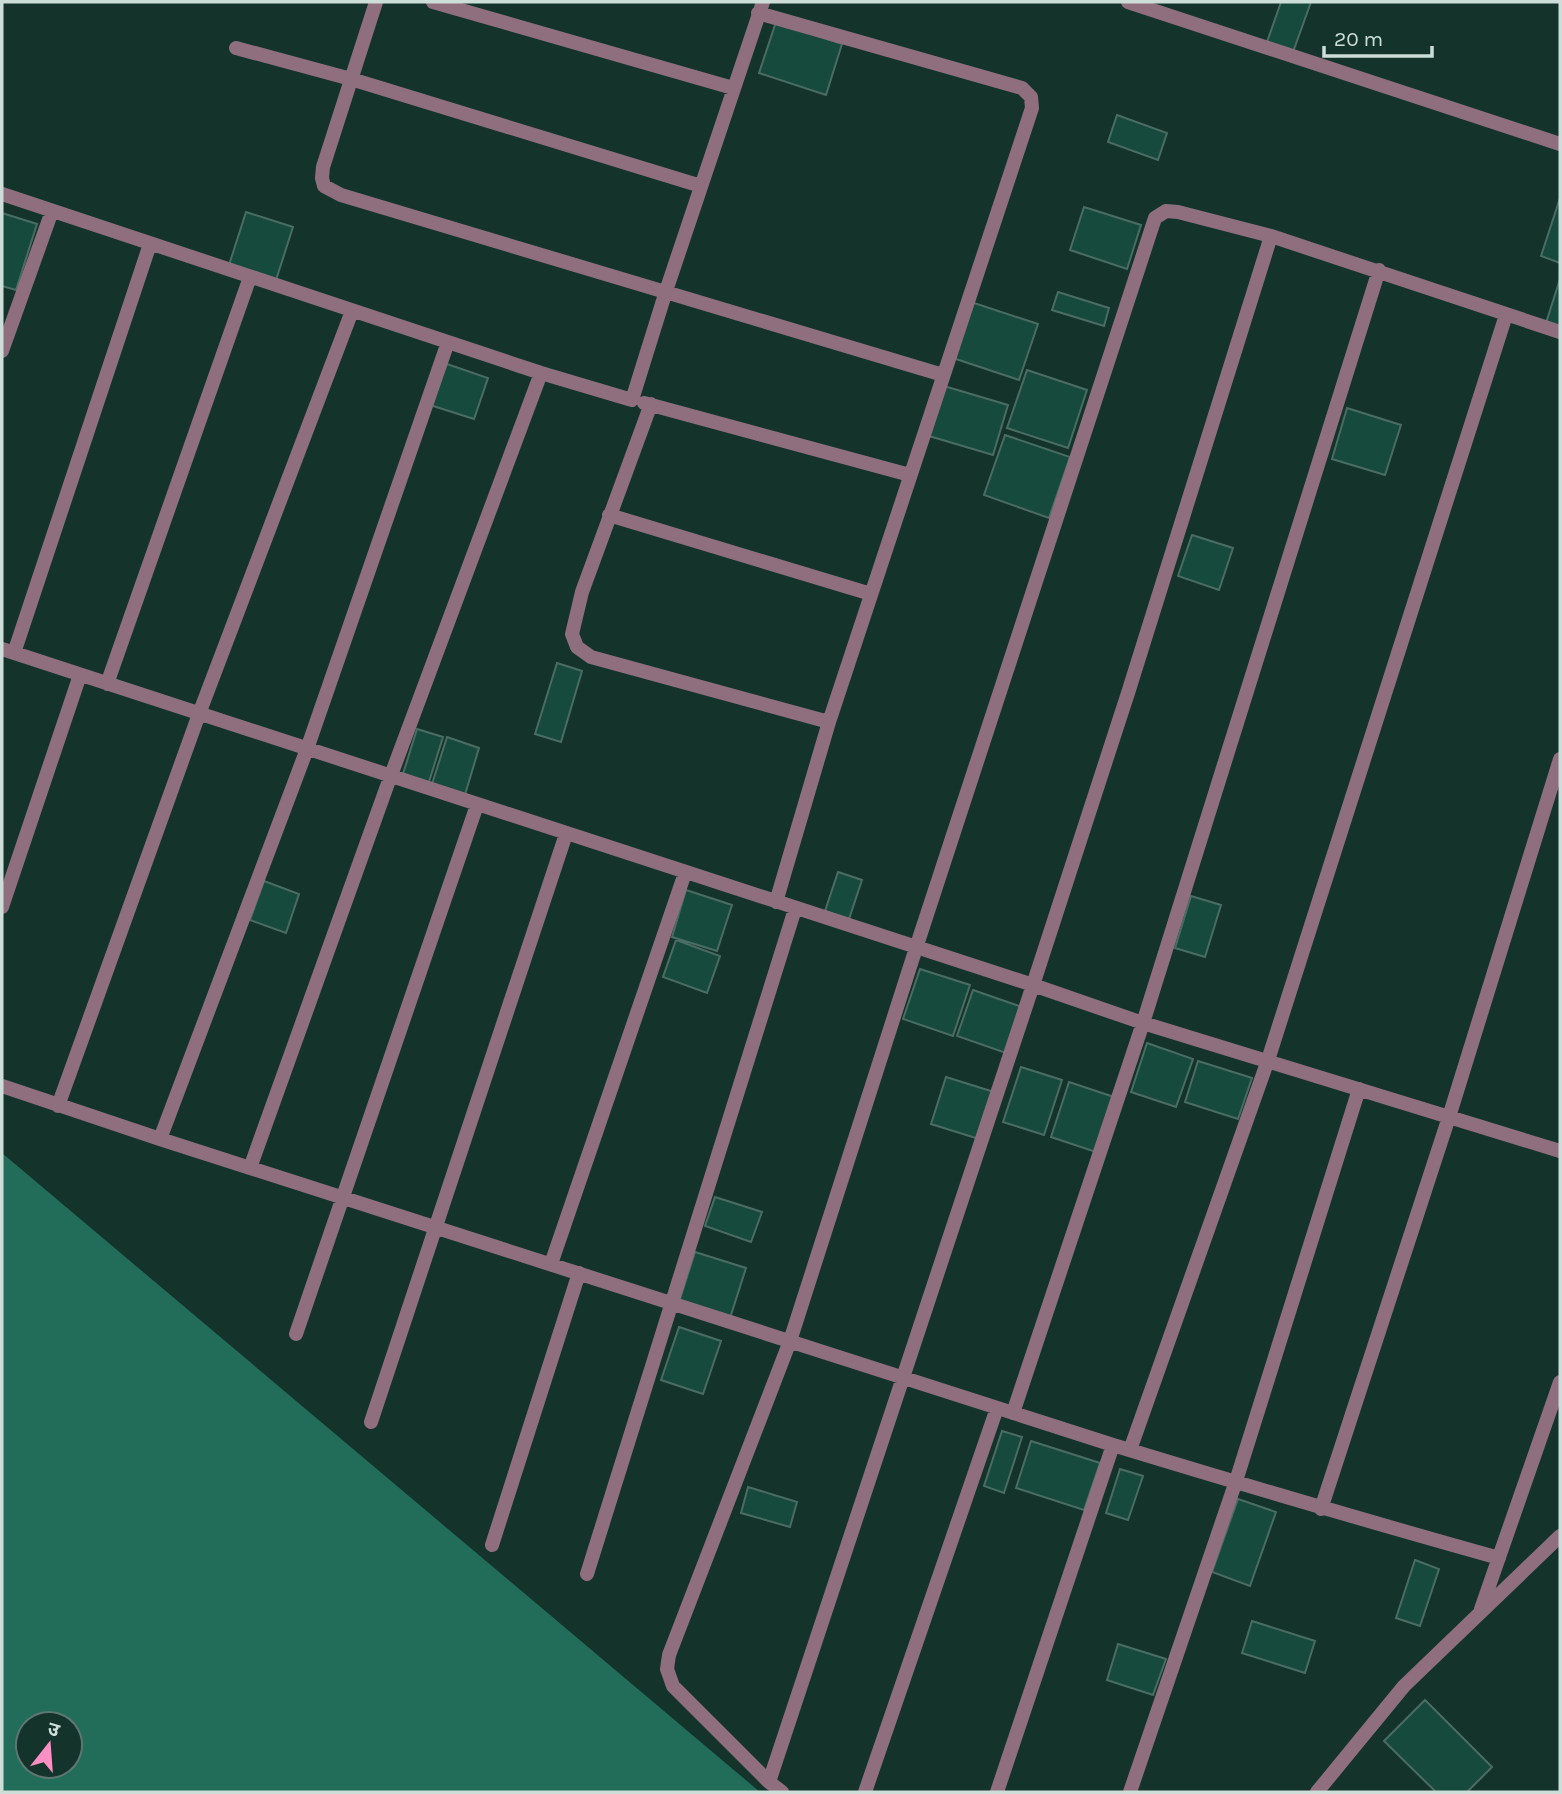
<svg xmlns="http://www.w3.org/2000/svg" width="1562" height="1794" viewBox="0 0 1562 1794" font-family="Karla,'Noto Sans Devanagari',sans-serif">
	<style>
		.water { fill: #226c5a; fill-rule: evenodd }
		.building { fill: #164a3d; stroke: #4b6c62; stroke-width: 2 }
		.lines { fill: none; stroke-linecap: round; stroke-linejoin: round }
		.street { stroke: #8f6f7d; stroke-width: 14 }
	</style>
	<rect width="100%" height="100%" fill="#13332b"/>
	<path class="water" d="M2 1153 760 1792H2ZM28 1724H70V1766H28Z"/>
	<path class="building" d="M1281 2H1311L1293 52 1267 42Z
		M776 22 842 44 826 95 759 73Z
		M1117 115 1167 133 1158 160 1108 142Z
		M1560 198V263L1541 256Z
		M1084 207 1141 225 1127 269 1070 250Z
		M246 212 293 227 276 280 229 265Z
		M2 213 37 224 16 290 2 286Z
		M1560 279V328L1546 323Z
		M1058 292 1109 308 1104 326 1052 310Z
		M971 302 1038 324 1019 380 953 358Z
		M444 363 488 378 474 419 430 405Z
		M1027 370 1087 390 1068 448 1007 428Z
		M944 386 1008 405 993 455 929 436Z
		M1347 408 1401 425 1385 475 1332 459Z
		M1005 435 1070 457 1049 518 984 495Z
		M1192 535 1233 548 1219 590 1178 576Z
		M557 663 582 671 561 742 535 734Z
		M417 729 443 737 428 785 402 777Z
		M447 737 479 748 464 798 431 787Z
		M838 872 862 880 849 919 825 911Z
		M264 881 299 894 286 933 250 920Z
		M686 890 732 905 717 951 672 937Z
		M1191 896 1221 905 1205 957 1175 948Z
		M676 940 720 956 707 993 663 977Z
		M920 969 970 985 953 1036 903 1019Z
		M973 990 1022 1007 1006 1053 957 1036Z
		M1147 1043 1193 1059 1176 1107 1131 1092Z
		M1198 1061 1252 1078 1238 1119 1185 1102Z
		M1021 1067 1062 1080 1044 1135 1003 1122Z
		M946 1077 994 1092 979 1139 931 1124Z
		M1069 1082 1114 1097 1096 1152 1051 1137Z
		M715 1197 762 1212 751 1242 705 1226Z
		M695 1252 746 1268 730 1318 679 1302Z
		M679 1327 721 1341 703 1394 661 1380Z
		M1002 1431 1022 1437 1004 1493 984 1486Z
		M1031 1441 1100 1463 1084 1510 1016 1488Z
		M1120 1469 1143 1476 1128 1520 1106 1513Z
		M748 1487 797 1502 790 1527 741 1513Z
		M1238 1499 1276 1512 1250 1586 1212 1572Z
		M1415 1560 1439 1569 1420 1626 1396 1618Z
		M1252 1621 1315 1641 1305 1673 1242 1653Z
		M1118 1644 1166 1659 1153 1695 1107 1680Z
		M1425 1700 1492 1767 1467 1792H1436L1384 1741Z"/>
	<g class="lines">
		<path class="street" d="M376 2 323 167 322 178 324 186 341 195 943 375
			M433 2 733 88
			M1128 2 1560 144
			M758 13 1022 88 1031 97 1032 108 829 722 776 902
			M236 48 351 79 701 186
			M2 194 541 373 632 400 666 291 763 2
			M2 351 52 211
			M644 403 910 475
			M651 404 582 592 572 634 577 647 591 657 829 722
			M609 515 871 594
			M2 649 1033 985 1143 1023 1560 1151
			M14 653 150 244
			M107 684 250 277
			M2 907 80 675
			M2 1086 160 1139 1113 1445C1241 1484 1370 1522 1499 1558
			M58 1106 199 714 352 311
			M160 1139 307 749 448 342
			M250 1168 387 786 541 373
			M551 1264 685 873
			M296 1334 477 805
			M1013 1413 1143 1023 1379 270
			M371 1422 566 834
			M1130 1450 1268 1060 1506 315
			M1321 1509 1449 1117 1560 759
			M492 1545 579 1273
			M587 1574 795 909
			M1481 1609 1560 1382
			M769 1782 1033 985 1128 693 1271 236
			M782 1792 769 1782 673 1686 667 1669 669 1655 790 1341 916 948 1155 218 1166 211 1178 212 1271 236 1560 332
			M865 1792 997 1408
			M997 1792 1113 1445
			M1130 1792 1236 1481 1359 1089
			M1317 1792 1404 1686 1560 1536"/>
	</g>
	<rect width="1562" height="1794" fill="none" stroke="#cdded8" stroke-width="7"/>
	<g transform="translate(49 1745) rotate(17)"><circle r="33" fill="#13332b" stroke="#5d7770" stroke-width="2"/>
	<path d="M0-5L12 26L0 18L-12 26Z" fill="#fc8fc3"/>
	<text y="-10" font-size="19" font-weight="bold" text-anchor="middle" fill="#cdded8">उ</text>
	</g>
	<path d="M1324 46v10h108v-10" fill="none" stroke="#cdded8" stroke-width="3.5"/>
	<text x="1334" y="46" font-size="21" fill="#cdded8" stroke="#13332b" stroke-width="5" paint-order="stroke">20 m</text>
</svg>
